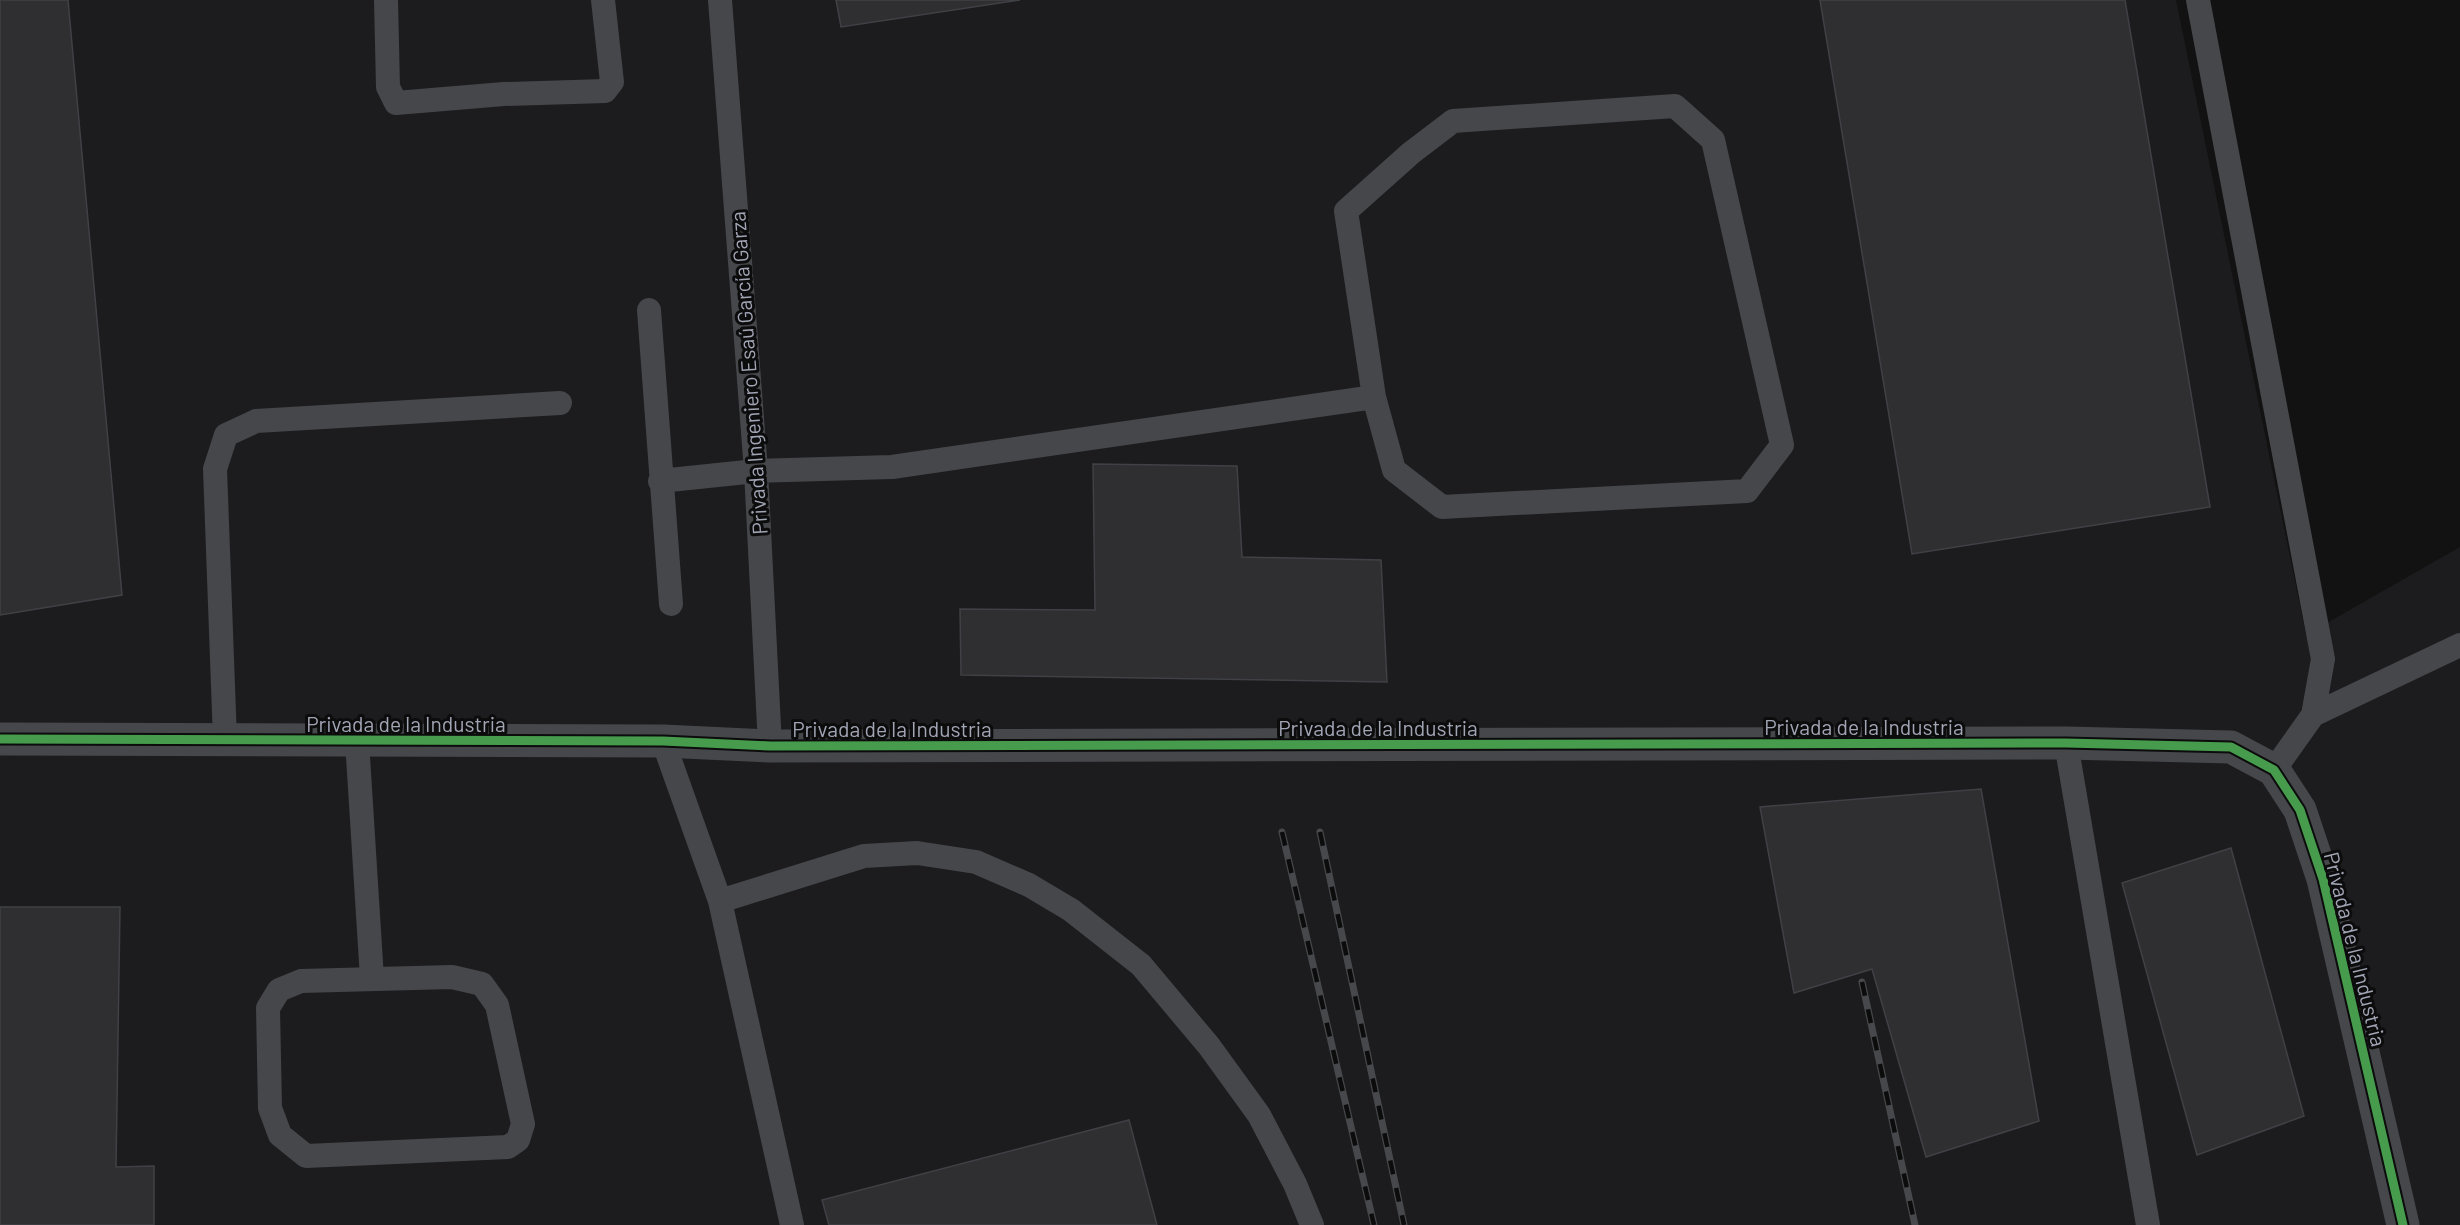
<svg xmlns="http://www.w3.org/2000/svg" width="2460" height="1225" viewBox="0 0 2460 1225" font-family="Barlow,sans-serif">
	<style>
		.built { fill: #1c1c1e }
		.building { fill: #2f2f31; stroke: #404146; stroke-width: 1.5 }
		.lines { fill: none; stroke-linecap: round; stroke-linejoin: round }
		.service { stroke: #46474b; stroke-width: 24 }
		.minor { stroke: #46474b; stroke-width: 33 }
		.rail-casing { stroke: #47484b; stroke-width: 7 }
		.rail { stroke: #0c0c0d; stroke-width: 4.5; stroke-dasharray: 14; stroke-linecap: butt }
		.cycleway-casing { stroke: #0c0c0d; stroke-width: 13 }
		.cycleway { stroke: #469c4c; stroke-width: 9 }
		.labels { text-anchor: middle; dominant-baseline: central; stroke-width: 6; stroke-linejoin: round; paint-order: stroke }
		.street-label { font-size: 21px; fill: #a1a5b4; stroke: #0c0c0d }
	</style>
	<rect width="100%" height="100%" fill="#121212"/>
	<path class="built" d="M0 0H2176L2306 635 2460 547V1225H0Z"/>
	<path class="building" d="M0 0H68L122 595 0 615Z
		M836 0H1020L841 27Z
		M1820 0H2125L2210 507 1912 554Z
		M1093 464 1237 466 1242 557 1381 560 1387 682 961 675 960 609 1095 610Z
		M1981 789 2039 1121 1926 1157 1872 969 1794 993 1760 807Z
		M2231 848 2304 1116 2197 1155 2122 883Z
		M0 907H120L116 1167 154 1166V1225H0Z
		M1129 1120 1157 1225H829L822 1200Z"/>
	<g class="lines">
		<path class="service" d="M386 0 388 87 396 103 504 94 605 91 612 82 603 0
			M720 0 756 471 770 746
			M2198 0 2323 659 2313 715 2274 770
			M1675 106 1713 140 1782 445 1747 491 1442 507 1394 470 1374 397 1346 211 1411 153 1453 121Z
			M649 310 671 604
			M660 481 756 471 892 467 1374 397
			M2313 715 2460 645
			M225 740 215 469 226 435 256 421 560 403
			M357 741 372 978
			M663 741 720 901 792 1225
			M2066 743 2148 1225
			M720 901 864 856 917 853 976 862 1029 885 1071 910 1141 965 1209 1046 1259 1115 1295 1184 1312 1225
			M452 977 482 984 497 1005 523 1124 518 1140 508 1147 306 1156 280 1135 270 1108 268 1008 279 990 301 981Z"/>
		<path class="minor" d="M0 739 663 741 770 746 2066 743 2231 747 2274 770 2300 810 2323 879 2403 1225"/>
		<defs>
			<path id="rail" d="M1282 832 1374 1225
				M1320 832 1404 1225
				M1862 982 1915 1225"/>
		</defs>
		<use href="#rail" class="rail-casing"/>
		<use href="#rail" class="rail"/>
		<defs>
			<path id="cycleway" d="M0 739 663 741 770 746 2066 743 2231 747 2274 770 2300 810 2323 879 2403 1225"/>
		</defs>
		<use href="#cycleway" class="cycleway-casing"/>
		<use href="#cycleway" class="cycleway"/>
	</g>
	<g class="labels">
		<g class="street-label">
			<text transform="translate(748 373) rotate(-94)">Privada Ingeniero Esaú García Garza</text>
			<text x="406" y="723">Privada de la Industria</text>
			<text x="1864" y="726">Privada de la Industria</text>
			<text x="1378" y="727">Privada de la Industria</text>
			<text x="892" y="728">Privada de la Industria</text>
			<text transform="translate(2356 949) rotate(76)">Privada de la Industria</text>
		</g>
	</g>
</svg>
